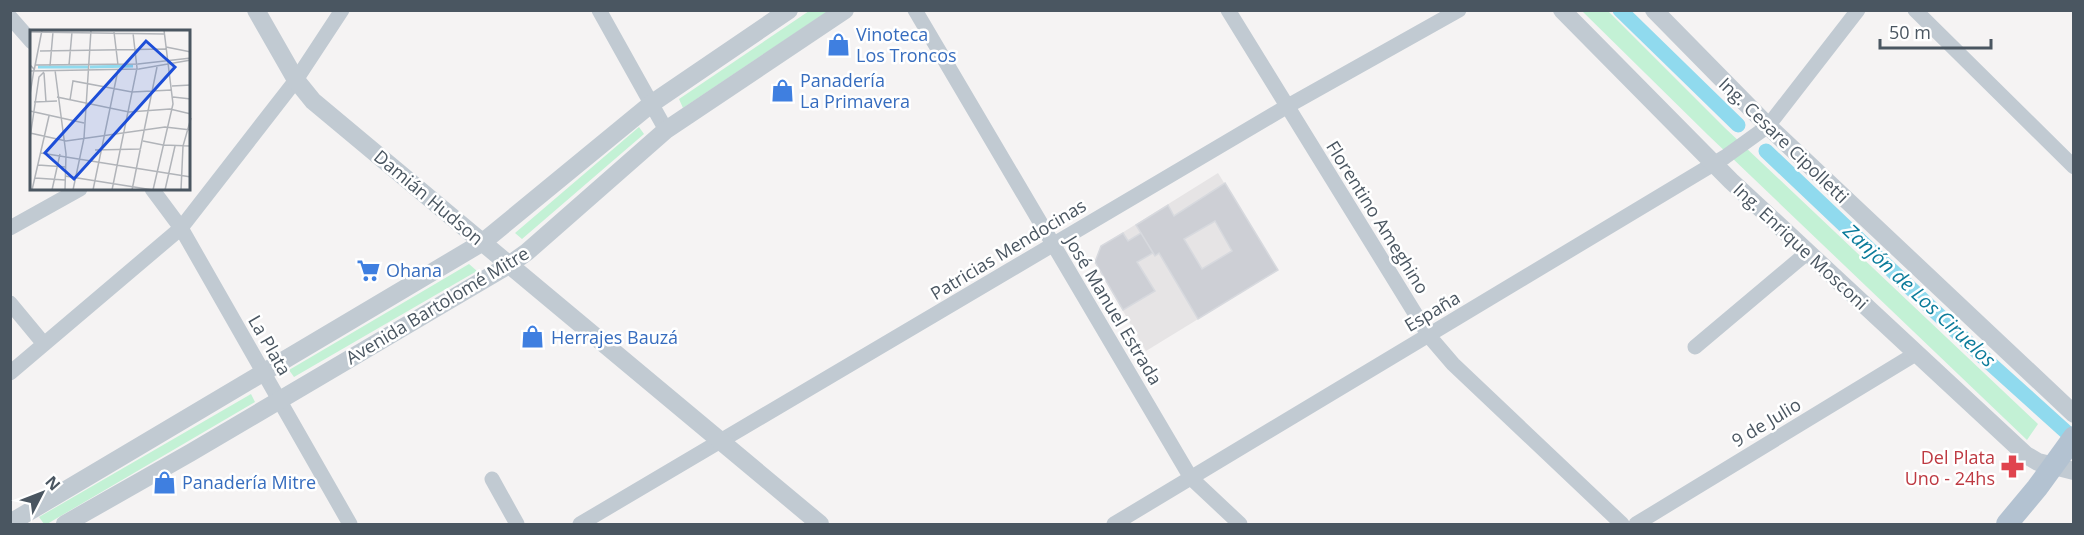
<svg xmlns="http://www.w3.org/2000/svg" width="2084" height="535" viewBox="0 0 2084 535" font-family="'Open Sans',sans-serif">
	<style>
		.education { fill: #e6e4e5 }
		.green { fill: #c3f1d5 }
		.lines { fill: none; stroke-linecap: round; stroke-linejoin: round }
		.canal { stroke: #90daee; stroke-width: 15 }
		.building { fill: #cdcfd5; stroke: #d7d9de; stroke-width: 1.5; fill-rule: evenodd }
		.minor { stroke: #c1cad2; stroke-width: 15 }
		.tertiary { stroke: #c1cad2; stroke-width: 18 }
		.primary { stroke: #b3c2d1; stroke-width: 22 }
		.labels { text-anchor: middle; dominant-baseline: central; stroke-width: 5; stroke-linejoin: round; paint-order: stroke }
		.shop-label { font-size: 18px; fill: #366cbe; stroke: #fff; text-anchor: start }
		.street-label { font-size: 18px; fill: #4a5661; stroke: #fff }
		.health-label { font-size: 18px; fill: #be3a42; stroke: #fff; text-anchor: end }
		.water-label { font-size: 20px; font-style: italic; fill: #0c7c9b; stroke: #fff }
		.inset-river { fill: none; stroke: #90daee; stroke-width: 3 }
		.inset-road { fill: none; stroke: #b1b4b9; stroke-width: 1.5 }
		.view { fill: #1d4ed8; fill-opacity: 0.15; stroke: #1d4ed8; stroke-width: 3 }
		.inset-edge { fill: none; stroke: #4a5661; stroke-width: 3 }
	</style>
	<rect width="100%" height="100%" fill="#f5f3f3"/>
	<path class="education" d="M1218 173 1278 270 1146 351 1095 262 1101 246Z"/>
	<path class="green" d="M809 11H828L683 108 679 99Z
		M1582 11H1608L1725 128 2038 424 2027 440 1708 135Z
		M639 127 644 134 522 239 515 233Z
		M469 264 477 271 294 377 289 370Z
		M251 394 255 402 47 524H44L39 517Z"/>
	<g class="lines">
		<path class="canal" d="M1620 10 1738 125
			M1766 151 1983 357 2074 439"/>
	</g>
	<path class="building" d="M1225 183 1278 270 1198 319 1159 253 1155 256 1136 225 1168 205 1174 216ZM1215 221 1232 251 1202 269 1184 239Z
		M1123 233 1128 241 1141 233 1153 253 1137 262 1155 291 1123 310 1095 262 1101 246Z"/>
	<g class="lines">
		<path class="minor" d="M599 10 666 130
			M915 10 1191 478 1240 524
			M1228 10 1429 336 1453 364 1622 524
			M1915 10 2074 167
			M10 17 32 42
			M152 189 181 228 350 524
			M10 228 80 189
			M10 303 44 344
			M1695 347 1808 252
			M10 373 181 228 296 80 342 10
			M492 479 517 524
			M580 524 1286 107 1459 10
			M1114 524 1725 157 1768 126 1858 10
			M1636 524 1917 353"/>
		<path class="tertiary" d="M256 10 296 80 313 101 820 524
			M1562 10 1731 181 2026 455 2038 462 2074 471
			M1654 10 1768 126 2074 414
			M10 523 483 242 651 104 789 10
			M65 524 190 453 509 265 527 252 666 130 845 10"/>
		<path class="primary" d="M2007 524 2037 488 2074 437"/>
	</g>
	<defs>
		<symbol id="shop-bare" viewBox="-9 -9 18 18"><path d="M-5-2.5h2.3a2.7 3.5 0 0 1 5.4 0H5L5.5 6h-11ZM-1.5-2.5h3a1.5 2.3 0 0 0-3 0Z" fill="#3f7fe0" stroke="#fff" stroke-width="2.5" paint-order="stroke"/></symbol>
		<symbol id="supermarket-bare" viewBox="-9 -9 18 18"><path d="M-6-5.5h2.5l.6 2H6L4.5 2H-2.5L-4.4-4H-6ZM-1.5 3.2a1.3 1.3 0 1 0 .1 0ZM3 3.2a1.3 1.3 0 1 0 .1 0Z" fill="#3f7fe0" stroke="#fff" stroke-width="2.5" paint-order="stroke"/></symbol>
		<symbol id="pharmacy-bare" viewBox="-9 -9 18 18"><path d="M-2-6h4v4h4v4h-4v4h-4v-4h-4v-4h4Z" fill="#e0444e" stroke="#fff" stroke-width="2.5" paint-order="stroke"/></symbol>
	</defs>
	<g fill-rule="evenodd">
		<use href="#shop-bare" x="822" y="28" width="33" height="33"/>
		<use href="#shop-bare" x="766" y="74" width="33" height="33"/>
		<use href="#supermarket-bare" x="352" y="254" width="33" height="33"/>
		<use href="#shop-bare" x="516" y="320" width="33" height="33"/>
		<use href="#pharmacy-bare" x="1996" y="450" width="33" height="33"/>
		<use href="#shop-bare" x="148" y="466" width="33" height="33"/>
	</g>
	<g class="labels">
		<g class="shop-label">
			<text x="856" y="34">Vinoteca<tspan x="856" dy="21">Los Troncos</tspan></text>
			<text x="800" y="80">Panadería<tspan x="800" dy="21">La Primavera</tspan></text>
			<text x="386" y="270">Ohana</text>
			<text x="551" y="337">Herrajes Bauzá</text>
			<text x="182" y="482">Panadería Mitre</text>
		</g>
		<g class="street-label">
			<text transform="translate(1784 140) rotate(44)">Ing. Cesare Cipolletti</text>
			<text transform="translate(429 197) rotate(40)">Damián Hudson</text>
			<text transform="translate(1378 217) rotate(58)">Florentino Ameghino</text>
			<text transform="translate(1801 246) rotate(43)">Ing. Enrique Mosconi</text>
			<text transform="translate(1008 249) rotate(-31)">Patricias Mendocinas</text>
			<text transform="translate(437 305) rotate(-31)">Avenida Bartolomé Mitre</text>
			<text transform="translate(1114 310) rotate(59)">José Manuel Estrada</text>
			<text transform="translate(1432 311) rotate(-31)">España</text>
			<text transform="translate(270 345) rotate(60)">La Plata</text>
			<text transform="translate(1766 422) rotate(-31)">9 de Julio</text>
		</g>
		<g class="health-label">
			<text x="1995" y="457">Del Plata<tspan x="1995" dy="21">Uno - 24hs</tspan></text>
		</g>
		<g class="water-label">
			<text transform="translate(1920 295) rotate(43)">Zanjón de Los Ciruelos</text>
		</g>
	</g>
	<g transform="translate(30 30)">
		<rect width="160" height="160" fill="#f5f3f3"/>
		<path class="inset-river" d="M8 37H58M60 37 103 36"/>
		<path class="inset-road" d="M1 2 134 4M84 2 88 35M136 17 161 22M10 21 137 19M0 35 4 39 0 65M5 35 108 34 161 28M39 35 42 2M20 36 23 2M25 40 36 124 35 160M0 41 109 39 161 30M4 41 12 0M14 43 16 72M142 56 161 55M27 67 99 82 140 79 161 84M143 67 161 69M40 70 43 51 102 62 142 60M4 72 27 71M0 81 54 93M0 103 36 111 135 97 161 100M0 108 9 47 14 42M113 111 133 115M133 115 161 116M65 120 111 119M11 123 161 147M8 135 36 137M35 146 123 160M5 148 35 150M2 160 19 86M22 160 30 124M43 160 54 108 61 0M63 160 88 40M82 160 107 38 103 3M102 160 127 37M123 160 143 74 134 0M135 160 145 116M151 160 153 116 161 88"/>
		<path class="view" d="M116 11 145 37 44 149 15 123Z"/>
		<rect width="160" height="160" class="inset-edge"/>
	</g>
	<rect width="2084" height="535" fill="none" stroke="#4a5661" stroke-width="24"/>
	<g transform="translate(42 493) rotate(48)" stroke="#ffffff" stroke-width="4.5" paint-order="stroke">
	<path d="M0-4.5L10 22L0 15L-10 22Z" fill="#4a5661"/>
	<text y="-9" font-size="16" font-weight="bold" text-anchor="middle" fill="#4a5661">N</text>
	</g>
	<path d="M1880 39v9h111v-9" fill="none" stroke="#4a5661" stroke-width="3"/>
	<text x="1889" y="39" font-size="18" fill="#4a5661" stroke="#ffffff" stroke-width="4.5" paint-order="stroke">50 m</text>
</svg>
